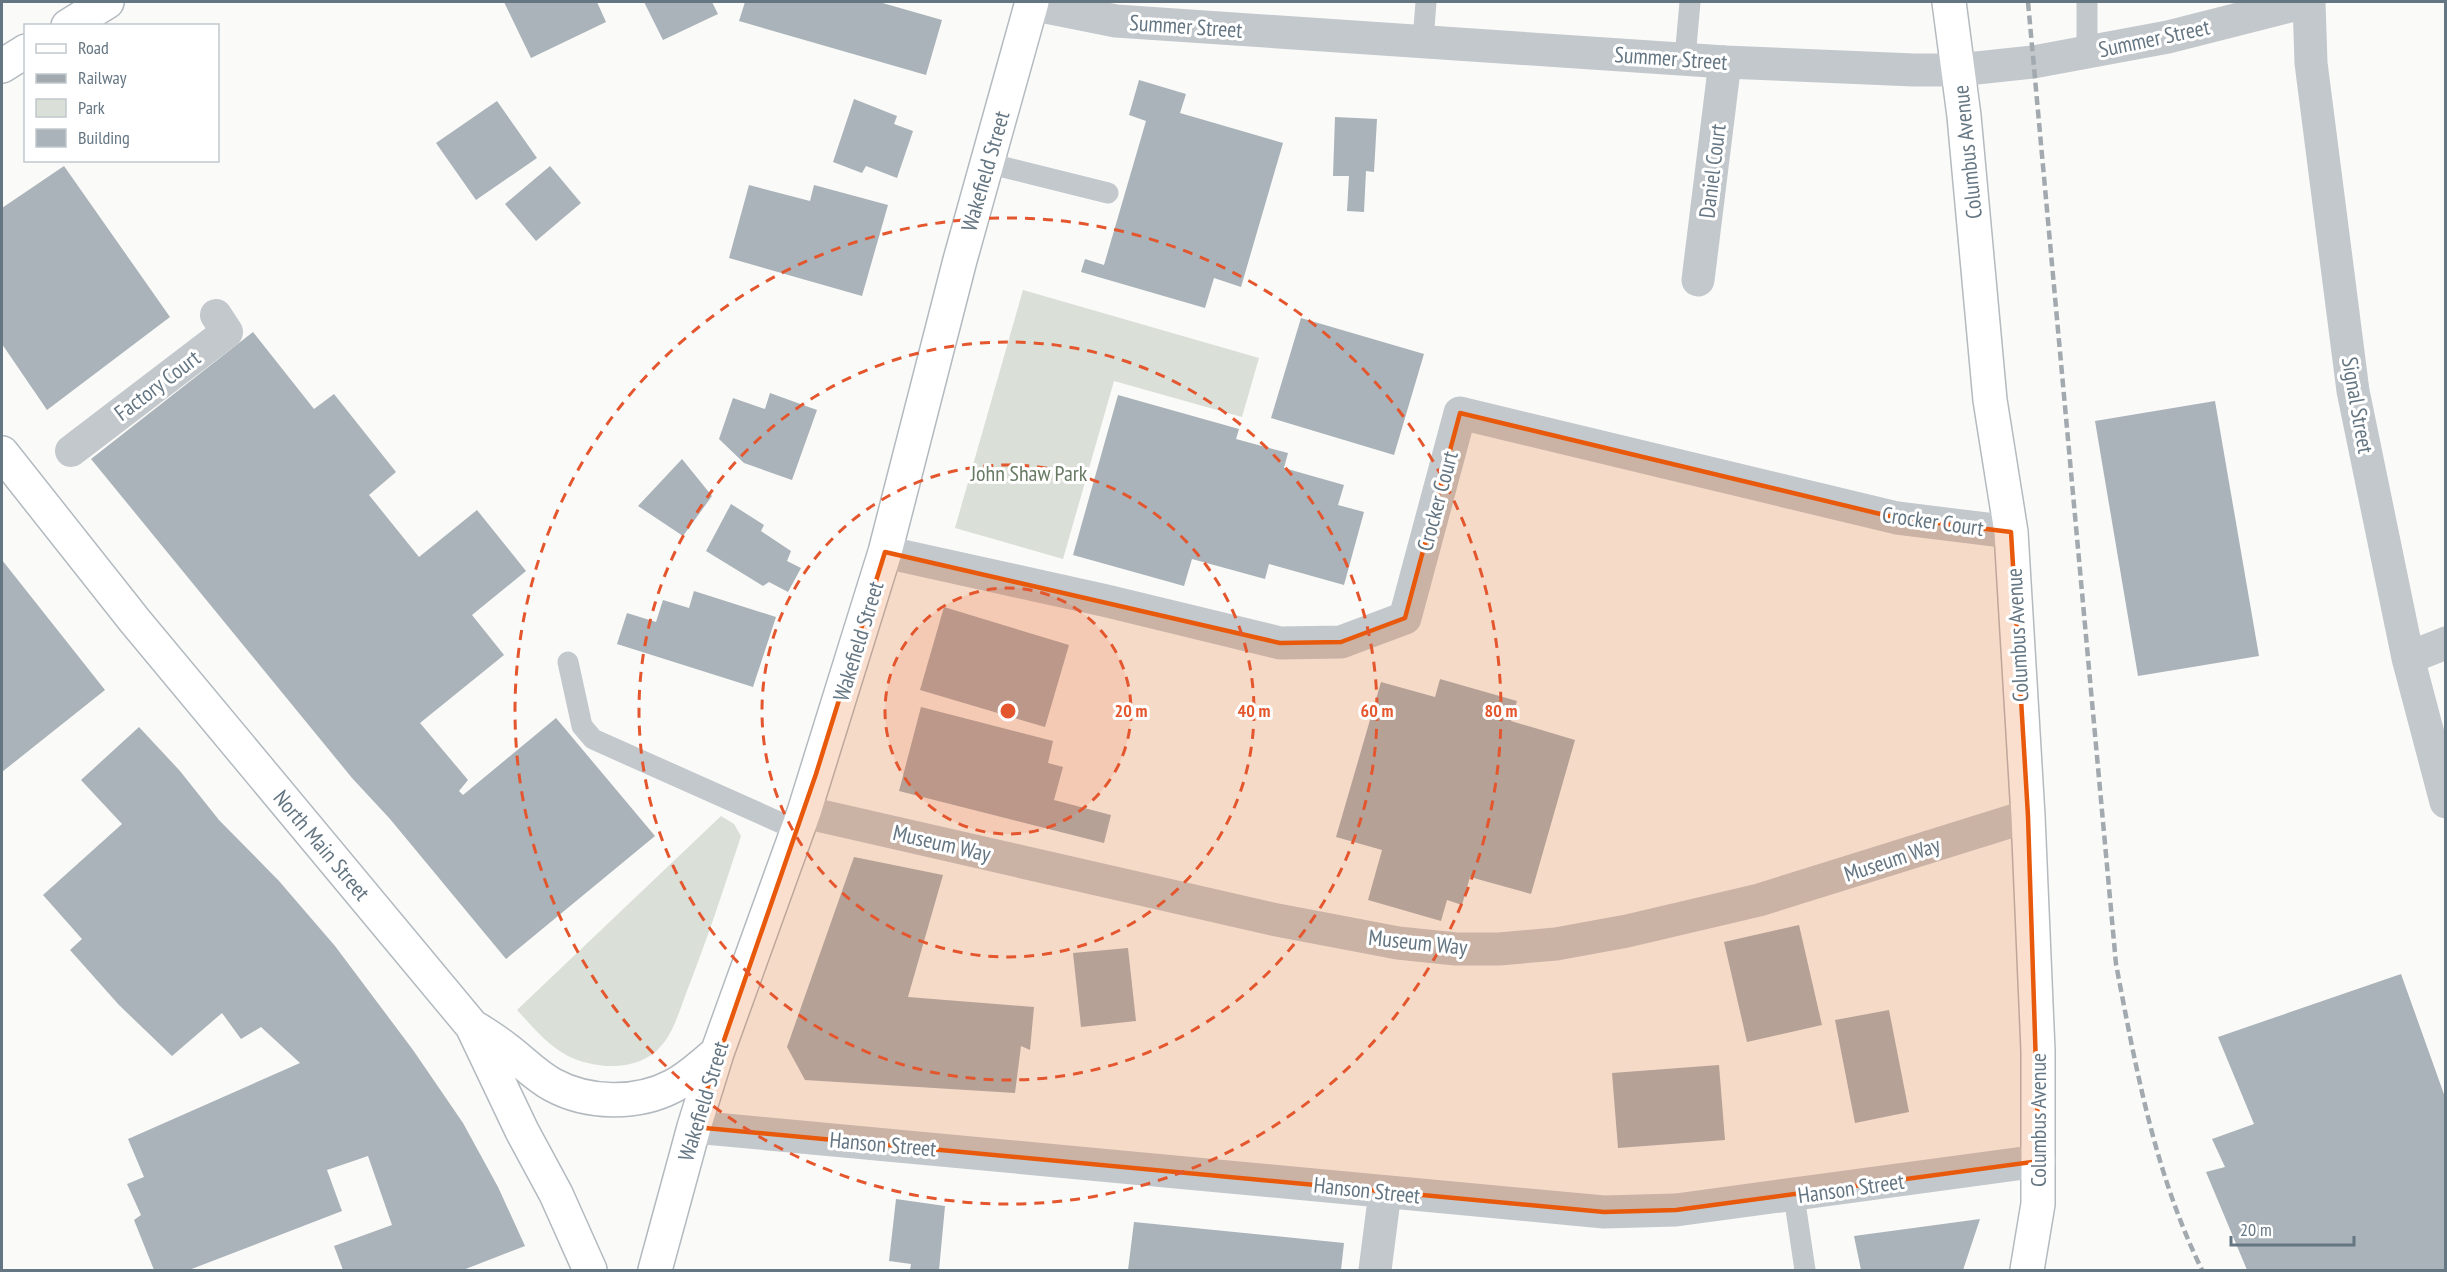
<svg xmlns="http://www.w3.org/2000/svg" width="2447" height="1272" viewBox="0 0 2447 1272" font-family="'PT Sans Narrow',sans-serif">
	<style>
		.green { fill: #dadfd7 }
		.building { fill: #aab3b9 }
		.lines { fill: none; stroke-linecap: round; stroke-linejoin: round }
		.secondary-casing { stroke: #b3babf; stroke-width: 36 }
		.primary-casing { stroke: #b5babe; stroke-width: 36 }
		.service { stroke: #c3c8cc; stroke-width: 21 }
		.pedestrian { stroke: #c3c8cc; stroke-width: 32 }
		.minor { stroke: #c3c8cc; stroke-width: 33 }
		.tertiary { stroke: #c3c8cc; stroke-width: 33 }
		.secondary { stroke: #fff; stroke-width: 33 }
		.primary { stroke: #fff; stroke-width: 33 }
		.rail { stroke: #a2aab0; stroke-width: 4.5; stroke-dasharray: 9 4.5; stroke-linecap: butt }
		.marked { fill: #e8590c; fill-opacity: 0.2; stroke: #e8590c; stroke-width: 4.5; stroke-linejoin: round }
		.ring { fill: none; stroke: #e4572e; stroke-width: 3; stroke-dasharray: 10 8 }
		.labels { text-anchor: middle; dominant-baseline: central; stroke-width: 6; stroke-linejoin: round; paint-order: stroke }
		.street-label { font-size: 22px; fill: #657683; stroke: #fff }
		.park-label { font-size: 22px; fill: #687a64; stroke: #fff }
		.centre { fill: #e4572e; stroke: #fff; stroke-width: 3 }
		.ring-label { font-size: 18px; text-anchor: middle; font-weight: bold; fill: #e4572e; stroke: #fff; stroke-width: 6; stroke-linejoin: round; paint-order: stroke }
	</style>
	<rect width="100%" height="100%" fill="#fafaf8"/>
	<path class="green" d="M1023 290 1259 358 1242 417 1114 381 1063 559 955 528Z
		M721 816 734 824 741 836C724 888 707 940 687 991 680 1009 674 1031 662 1045 640 1072 597 1070 568 1056 548 1046 532 1026 517 1010Z"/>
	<path class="building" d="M504 2H597L606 22 531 58Z
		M644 2H712L718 14 663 40Z
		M745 2H879L942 20 926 75 739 21Z
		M1139 80 1186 94 1180 113 1283 143 1241 287 1214 278 1205 308 1081 272 1085 259 1104 265 1146 121 1129 115Z
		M854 99 897 116 894 124 913 131 897 178 866 166 862 173 833 162Z
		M497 101 537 158 476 200 436 143Z
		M1335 117 1377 119 1374 172 1366 171 1364 212 1347 211 1349 176H1333Z
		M64 166 170 317 47 410 2 344V208Z
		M550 166 581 203 536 241 505 204Z
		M749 185 810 201 814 185 888 205 862 296 729 258Z
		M1301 318 1424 354 1394 455 1271 418Z
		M253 332 314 409 334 394 396 472 369 495 419 557 477 510 526 571 472 615 504 655 420 723 468 780 459 791 463 795 556 718 655 836 506 959 390 819 352 778 91 459Z
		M770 393 817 410 792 480 744 463 719 439 733 398 765 409Z
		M1118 395 1239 429 1236 439 1288 453 1284 468 1344 485 1338 505 1364 512 1344 585 1269 564 1265 579 1192 559 1184 586 1073 555Z
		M2215 401 2259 656 2138 676 2095 421Z
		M682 459 712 496 683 536 638 506Z
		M731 504 764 525 761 531 791 551 787 561 801 568 788 592 769 582 763 586 706 551Z
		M2 560 105 690 2 772Z
		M694 591 776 617 753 687 617 644 627 613 656 622 663 600 689 608Z
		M944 607 1069 645 1045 727 920 690Z
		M1440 679 1517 701 1511 721 1575 740 1531 894 1470 877 1462 905 1447 900 1441 921 1368 900 1382 850 1336 837 1381 682 1435 697Z
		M921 707 1053 741 1048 763 1063 767 1054 800 1111 815 1104 843 899 791Z
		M139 727 180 771 219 820 279 881 335 946 413 1050 463 1123 498 1187 525 1246 463 1270H343L334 1246 392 1225 368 1156 327 1170 342 1211 189 1270H154L134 1220 141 1215 127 1184 144 1177 128 1139 300 1063 261 1027 241 1039 222 1013 172 1056 119 1005 70 950 82 939 43 895 122 824 81 780Z
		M854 857 943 875 908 997 1034 1007 1030 1050 1021 1046 1015 1093 805 1080 787 1047Z
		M1799 925 1822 1025 1747 1042 1724 942Z
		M1128 948 1136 1021 1081 1027 1073 953Z
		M2401 974 2445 1097V1270H2247L2206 1172 2225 1167 2212 1139 2254 1124 2218 1037Z
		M1889 1010 1909 1112 1855 1123 1835 1020Z
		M1719 1065 1725 1140 1618 1148 1612 1073Z
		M896 1199 945 1206 939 1270H910L911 1264 889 1261Z
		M1980 1219 1963 1270H1861L1854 1236Z
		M1134 1222 1344 1243 1341 1270H1128Z"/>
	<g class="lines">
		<defs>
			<path id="secondary" d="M68 26 107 2
				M2 66 26 51
				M2 453 135 621 472 1026 522 1131 556 1194 590 1270
				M472 1026C483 1033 495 1040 506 1049 522 1061 536 1076 553 1085 588 1104 637 1105 673 1086 689 1078 703 1064 717 1053
				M655 1270 694 1127 717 1053 804 812 885 552 960 260 1032 2"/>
			<path id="primary" d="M1949 2 1964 116 1990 400 2011 532 2028 816 2038 1051V1204L2027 1270"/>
		</defs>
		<use href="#secondary" class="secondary-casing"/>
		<use href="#primary" class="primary-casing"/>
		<path class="service" d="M1423 41 1426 2
			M2087 52V2
			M1685 58 1690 2
			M987 163 1108 193
			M568 662 582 726 593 739 797 830
			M1794 1196 1805 1270"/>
		<path class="pedestrian" d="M71 451 227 332 216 315"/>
		<path class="minor" d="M2309 2 2311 63 2353 391 2408 658 2446 802
			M1698 280 1725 62
			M885 552 1107 601 1280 643 1341 642 1405 618 1460 413 1897 518 2011 532
			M2408 658 2446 643
			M804 812 1272 919 1398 943 1456 949H1499L1556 944 1627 931 1759 900 2028 816
			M694 1127 1604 1212 1676 1210 2039 1161
			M1375 1270 1385 1192"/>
		<path class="tertiary" d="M1031 4 1116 21 1725 62 1914 70H1958L2033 62 2168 37 2306 2"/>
		<use href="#secondary" class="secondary"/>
		<use href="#primary" class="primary"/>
		<path class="rail" d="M2028 2 2116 964C2136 1069 2155 1174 2202 1270"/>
	</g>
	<path class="marked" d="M1460 413 1897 518 2011 532 2028 816 2039 1161 1676 1210 1604 1212 694 1127 816 774 885 552 1280 643 1341 642 1405 618Z"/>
	<circle cx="1008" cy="711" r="123" fill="#e4572e" fill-opacity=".12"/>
	<g class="ring">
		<circle cx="1008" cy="711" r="123"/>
		<circle cx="1008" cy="711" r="246"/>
		<circle cx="1008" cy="711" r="369"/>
		<circle cx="1008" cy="711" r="493"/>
	</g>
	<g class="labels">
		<g class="street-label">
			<text transform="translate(1186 26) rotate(4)">Summer Street</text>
			<text transform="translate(2154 38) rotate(-12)">Summer Street</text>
			<text transform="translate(1671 58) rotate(4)">Summer Street</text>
			<text transform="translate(1967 152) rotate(-96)">Columbus Avenue</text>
			<text transform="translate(985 171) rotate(-74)">Wakefield Street</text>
			<text transform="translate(1712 171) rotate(-83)">Daniel Court</text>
			<text transform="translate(157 385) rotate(-37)">Factory Court</text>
			<text transform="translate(2358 405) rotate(80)">Signal Street</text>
			<text transform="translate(1437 501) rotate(-75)">Crocker Court</text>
			<text transform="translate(1933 521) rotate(8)">Crocker Court</text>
			<text transform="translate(2017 635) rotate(-93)">Columbus Avenue</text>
			<text transform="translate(858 641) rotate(-73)">Wakefield Street</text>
			<text transform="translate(942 843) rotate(13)">Museum Way</text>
			<text transform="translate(322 845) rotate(50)">North Main Street</text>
			<text transform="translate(1892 859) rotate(-18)">Museum Way</text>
			<text transform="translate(1418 942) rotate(6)">Museum Way</text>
			<text transform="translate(703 1101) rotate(-73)">Wakefield Street</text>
			<text transform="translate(2038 1120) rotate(-90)">Columbus Avenue</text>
			<text transform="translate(883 1144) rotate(5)">Hanson Street</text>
			<text transform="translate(1851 1188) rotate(-8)">Hanson Street</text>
			<text transform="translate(1367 1190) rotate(6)">Hanson Street</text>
		</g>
		<g class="park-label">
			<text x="1029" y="473">John Shaw Park</text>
		</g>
	</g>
	<circle cx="1008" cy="711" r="9" class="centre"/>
	<g class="ring-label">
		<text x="1131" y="717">20 m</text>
		<text x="1254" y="717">40 m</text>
		<text x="1377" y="717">60 m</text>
		<text x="1501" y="717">80 m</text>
	</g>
	<rect width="2447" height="1272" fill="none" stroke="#657683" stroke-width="6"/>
	<rect x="24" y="24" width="195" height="138" fill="#ffffff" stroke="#c1c8cd" stroke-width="1.5"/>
	<rect x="36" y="44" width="30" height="9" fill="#ffffff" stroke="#c1c8cd" stroke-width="1.5"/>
	<text x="78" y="54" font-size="18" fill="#657683">Road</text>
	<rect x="36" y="74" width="30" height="9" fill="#a2aab0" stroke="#c1c8cd" stroke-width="1.5"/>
	<text x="78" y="84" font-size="18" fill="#657683">Railway</text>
	<rect x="36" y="99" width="30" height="18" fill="#dadfd7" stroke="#c1c8cd" stroke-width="1.5"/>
	<text x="78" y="114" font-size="18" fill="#657683">Park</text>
	<rect x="36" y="129" width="30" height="18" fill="#aab3b9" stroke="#c1c8cd" stroke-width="1.5"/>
	<text x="78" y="144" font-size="18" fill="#657683">Building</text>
	<path d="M2231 1236v9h123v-9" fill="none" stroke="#657683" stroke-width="3"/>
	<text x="2240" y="1236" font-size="18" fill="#657683" stroke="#ffffff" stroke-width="4.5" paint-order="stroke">20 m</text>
</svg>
